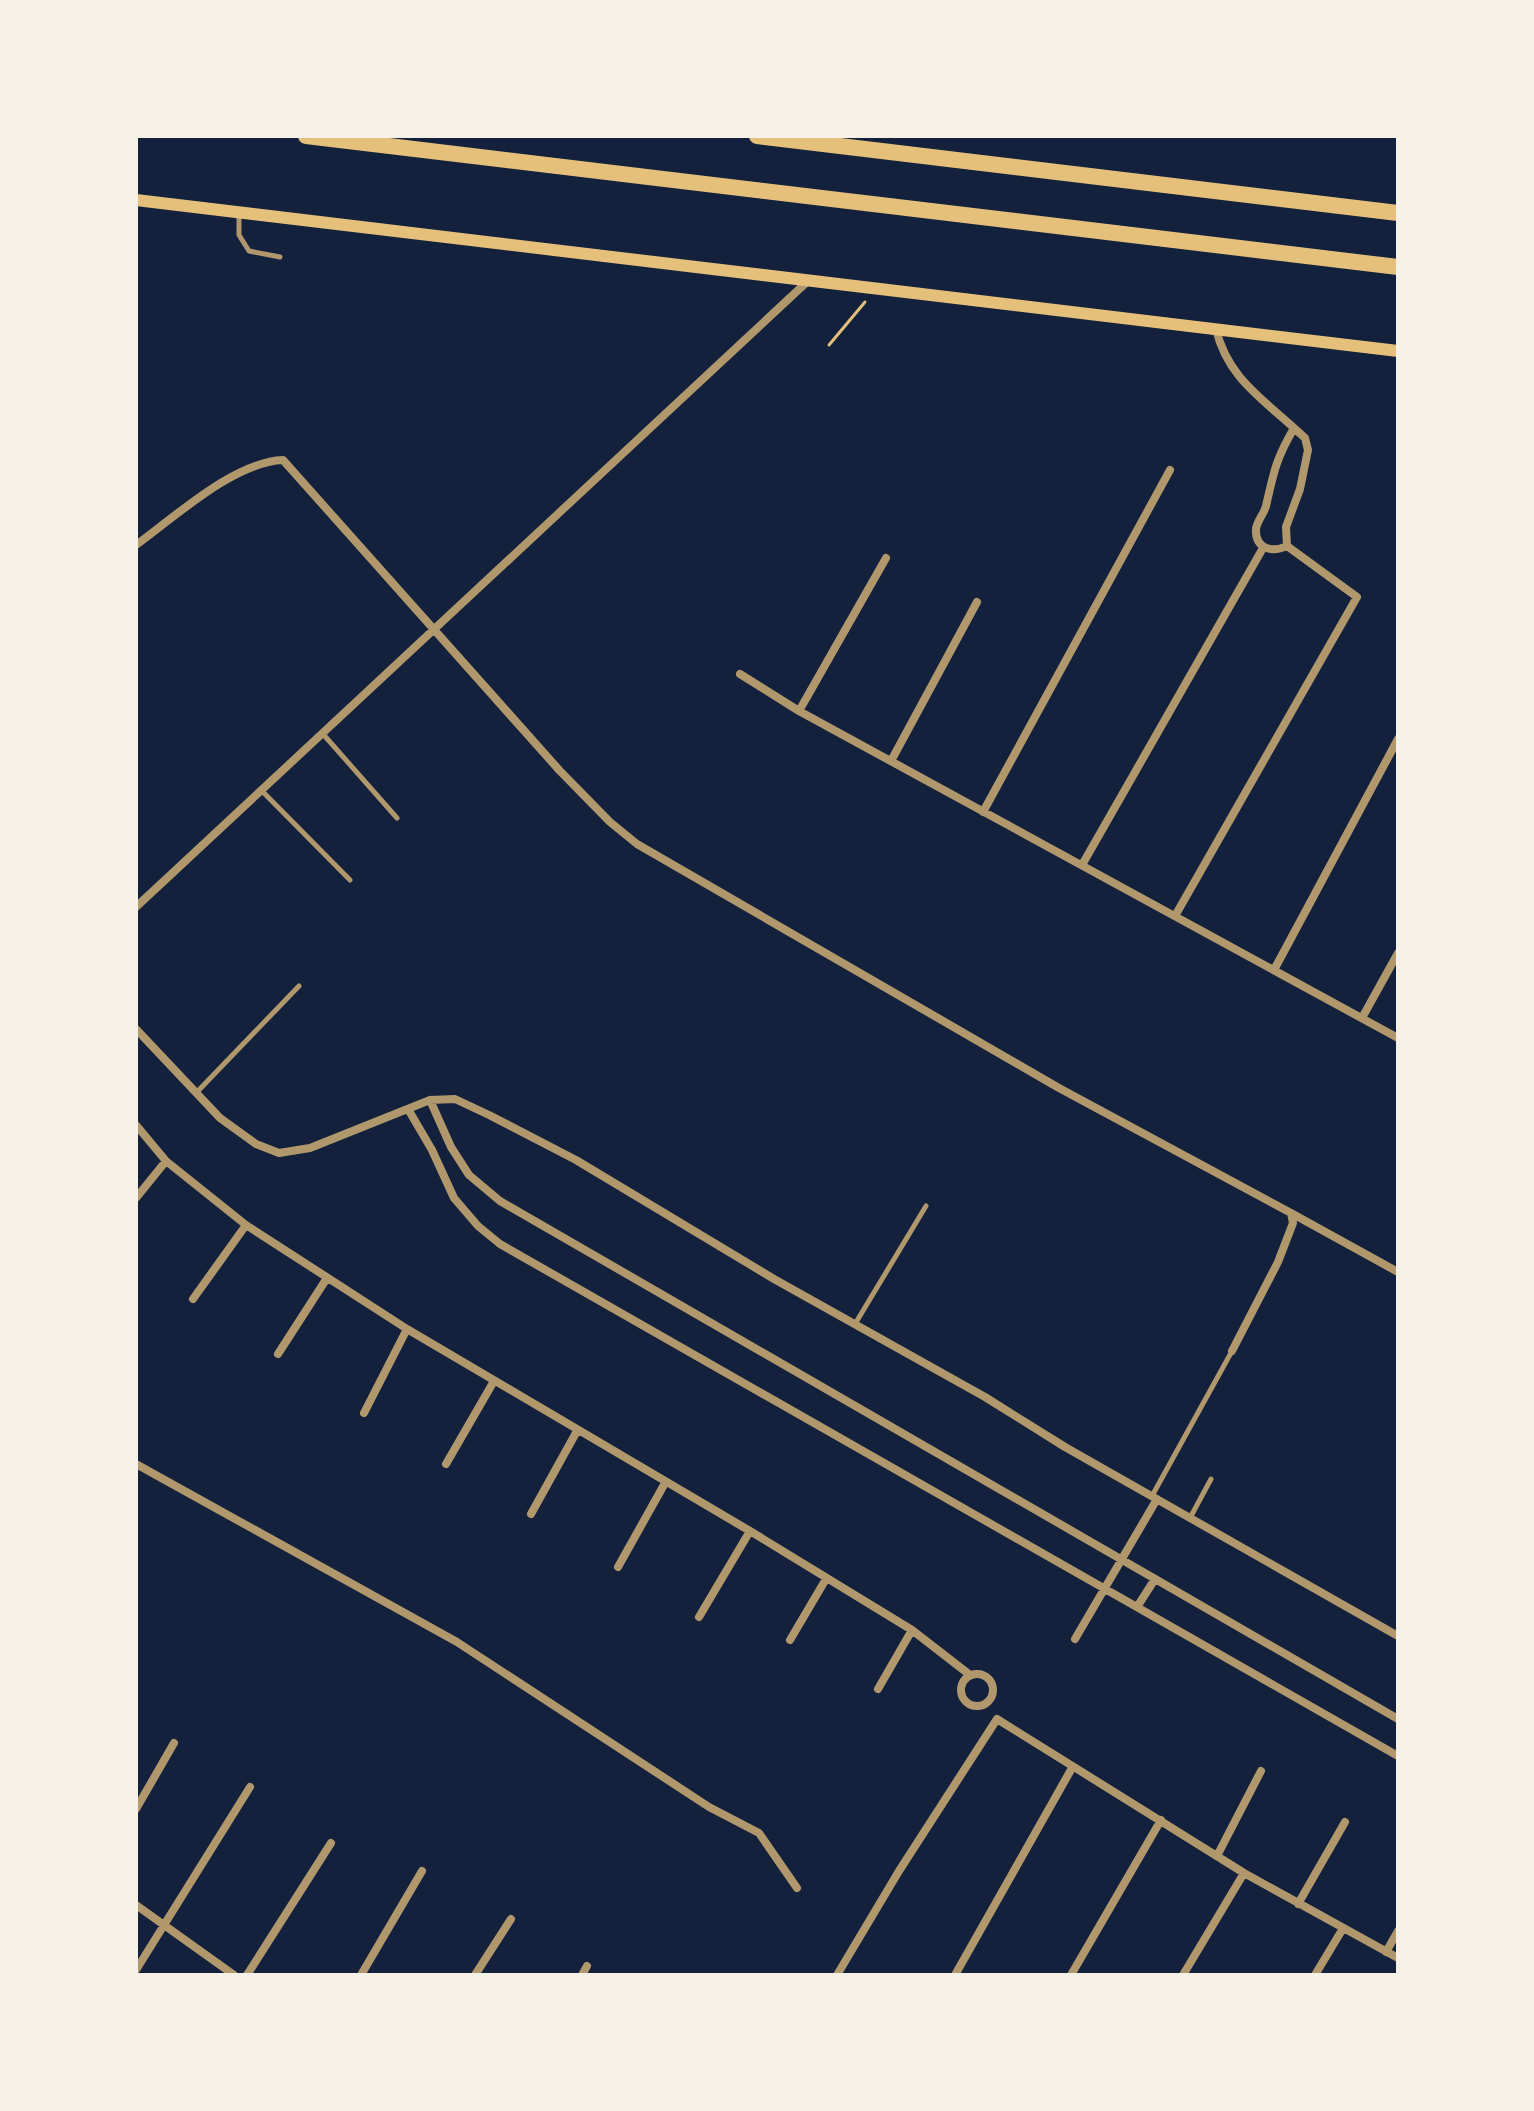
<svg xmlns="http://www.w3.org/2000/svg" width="1534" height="2111" viewBox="0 0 1534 2111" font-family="Figtree,sans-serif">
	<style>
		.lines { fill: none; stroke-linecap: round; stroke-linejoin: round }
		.path { stroke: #e5c07b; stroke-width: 3 }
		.service { stroke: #b1986c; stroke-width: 5 }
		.minor { stroke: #b1986c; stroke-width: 8 }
		.secondary { stroke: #e5c07b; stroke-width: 12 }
		.motorway { stroke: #e5c07b; stroke-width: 16 }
	</style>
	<rect width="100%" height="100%" fill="#14213d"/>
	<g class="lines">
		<path class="path" d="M829 345 865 302"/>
		<path class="service" d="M239 212V235L249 251 280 257
			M323 734 397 818
			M261 790 350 880
			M197 1092 299 986
			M855 1324 926 1206
			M1152 1496 1232 1351
			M1190 1518 1211 1479"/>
		<path class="minor" d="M1216 329C1227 376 1260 397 1294 428 1276 459 1274 471 1266 506 1264 514 1257 521 1256 529 1255 549 1272 553 1287 546
			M136 545C176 516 234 462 283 460L560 771 610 822 637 844 1059 1088 1291 1213 1293 1223 1278 1262 1232 1351
			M1287 546 1286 527 1300 489 1308 450 1305 438 1294 428
			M740 674 799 711 1398 1038
			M799 711 886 558
			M891 761 977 602
			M983 812 1170 470
			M1082 865 1263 548
			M136 907 809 280
			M1175 916 1357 597 1287 546
			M1274 970 1398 739
			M1362 1018 1398 953
			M136 1029 220 1118 256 1144 279 1153 310 1148 430 1100 455 1099 489 1115 576 1160 774 1279 985 1397 1065 1447 1398 1636
			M430 1100 451 1147 469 1175 500 1201 1398 1719
			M408 1109 432 1150 454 1198 478 1226 500 1244 1398 1756
			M136 1125 166 1161 246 1225 407 1329 750 1531 912 1630 970 1675
			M136 1198 166 1161
			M1291 1213 1398 1272
			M193 1299 246 1225
			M278 1354 327 1278
			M364 1413 407 1329
			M136 1464 457 1642 709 1807 759 1833 797 1888
			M446 1464 494 1381
			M531 1514 577 1431
			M618 1567 665 1483
			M1137 1607 1155 1579
			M699 1617 750 1531
			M1075 1639 1157 1499
			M790 1640 826 1579
			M961 1690a16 16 0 1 1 32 0a16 16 0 1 1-32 0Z
			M878 1689 912 1630
			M136 1809 174 1743
			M1217 1856 1261 1771
			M1298 1904 1345 1822
			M136 1905 234 1975
			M1386 1952 1398 1931
			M136 1970 250 1787
			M247 1975 331 1843
			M361 1975 422 1871
			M475 1975 511 1919
			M582 1975 587 1966
			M837 1975 899 1871 997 1719 1244 1873 1398 1958
			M955 1975 1072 1768
			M1071 1975 1161 1820
			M1183 1975 1244 1873
			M1315 1975 1342 1930"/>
		<path class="secondary" d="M136 200 1398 351"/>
		<path class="motorway" d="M306 136 1398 267
			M757 136 1398 213"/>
	</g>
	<rect width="1534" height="2111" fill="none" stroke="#f6f1e7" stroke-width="276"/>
</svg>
